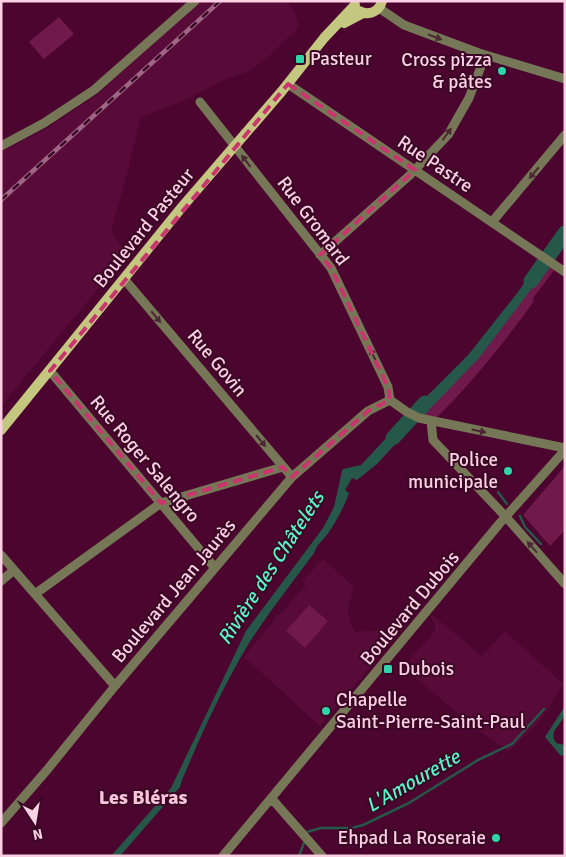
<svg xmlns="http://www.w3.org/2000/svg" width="566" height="857" viewBox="0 0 566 857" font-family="Signika,sans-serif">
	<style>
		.built { fill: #580a39 }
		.green { fill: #701a4b }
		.water { fill: #255848 }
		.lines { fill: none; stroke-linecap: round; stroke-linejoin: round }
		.stream { stroke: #255848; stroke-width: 2.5 }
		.river { stroke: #255848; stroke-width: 15 }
		.minor { stroke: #757756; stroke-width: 9 }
		.major { stroke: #c4c780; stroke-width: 10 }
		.rail-casing { stroke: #9e6584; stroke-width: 4.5 }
		.rail { stroke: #390624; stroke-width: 2.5; stroke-dasharray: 8; stroke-linecap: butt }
		.oneway { fill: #4b2833 }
		.marked { fill: none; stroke: #cb346f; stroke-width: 4; stroke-dasharray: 10 6; stroke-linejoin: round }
		.poi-dot { fill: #31d4a9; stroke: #390624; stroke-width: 2 }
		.labels { text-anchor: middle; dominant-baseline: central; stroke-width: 4; stroke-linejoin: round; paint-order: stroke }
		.poi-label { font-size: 19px; fill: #fbd0e3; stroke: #390624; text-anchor: start }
		.street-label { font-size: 19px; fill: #fbd0e3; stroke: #390624 }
		.water-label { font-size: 20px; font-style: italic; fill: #58f4c7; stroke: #390624 }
		.neighbourhood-label { font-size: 20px; font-weight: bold; fill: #f7c4da; stroke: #390624 }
	</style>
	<rect width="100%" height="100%" fill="#4b052f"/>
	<path class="built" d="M201 1H287L294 11 299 27 269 56 250 71 223 80 192 97 140 118 129 167 111 232 127 254 1 406V152L48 128 98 94Z
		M323 559 354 587 348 609 350 621 355 632 379 630 392 641 320 726 244 657 274 621 273 620 277 615 279 616 305 585 303 580Z
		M430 615 434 616 482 656 505 631 563 684 547 711 532 729 509 751 476 729 403 667 435 631V626Z"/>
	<path class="green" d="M59 17 74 34 44 59 29 42Z
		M546 264 555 269 533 298 534 301C504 343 472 383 435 419L417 414 464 371Z
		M565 466V530L550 546 523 515Z
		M309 605 328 621 305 648 286 631Z"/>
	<path class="water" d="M539 261 548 267 479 358 424 415 413 410 469 354 518 292Z
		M404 419 411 427 377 464 357 480 352 478 345 490 349 493C344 507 337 520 329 532 322 542 318 542 314 553 292 583 269 612 249 643 222 688 202 733 182 780L180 787 120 856H111L171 788 246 631 323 528 334 507 342 471 343 469 361 465Z
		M565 706C565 711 565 715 563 718 558 728 549 732 556 743L565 745V754L561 756 545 737Z"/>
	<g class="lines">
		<path class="stream" d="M498 492 507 504
			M520 516 525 527 541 544
			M307 832 321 828H352L363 825 409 803 478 760 512 744 544 709
			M299 856 304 843"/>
		<path class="river" d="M531 281 565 233
			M393 438 425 403"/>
		<path class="minor" d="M379 8 404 25 479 53 565 79
			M288 84 565 272
			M200 102 331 268 388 387 390 400
			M1 146 44 123 94 90 195 1
			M492 222 565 135
			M320 255 410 175 448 135 469 98 485 56
			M125 280 292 477
			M50 371 215 568
			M390 400 407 412 419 418 565 448
			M431 421 433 440 506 517 565 584
			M1 555 115 686
			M1 581 14 570
			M35 594 161 503 283 467
			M272 799 322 856
			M1 823 47 770 115 686 292 477 368 411 390 400
			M223 856 500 523 565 450"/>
		<path class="major" d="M359 11C369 16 379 12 382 1
			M344 23 363 13
			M1 430 182 207 282 91 324 38 355 5"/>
		<defs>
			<path id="rail" d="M1 200 220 1"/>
		</defs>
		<use href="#rail" class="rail-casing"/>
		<use href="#rail" class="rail"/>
	</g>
	<defs><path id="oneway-solid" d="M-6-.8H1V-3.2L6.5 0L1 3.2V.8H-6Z" transform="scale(1.25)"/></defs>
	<g class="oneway">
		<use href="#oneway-solid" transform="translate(435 37) rotate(21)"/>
		<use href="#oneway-solid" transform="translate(447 134) rotate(-54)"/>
		<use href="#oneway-solid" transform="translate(246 161) rotate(-128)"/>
		<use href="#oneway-solid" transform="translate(534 173) rotate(130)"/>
		<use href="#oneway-solid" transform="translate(156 317) rotate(50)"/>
		<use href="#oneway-solid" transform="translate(373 355) rotate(-116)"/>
		<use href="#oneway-solid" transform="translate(479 431) rotate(11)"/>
		<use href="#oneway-solid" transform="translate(261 441) rotate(50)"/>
		<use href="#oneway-solid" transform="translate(532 547) rotate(-131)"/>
	</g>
	<path class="marked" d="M288 84 415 170 320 255 331 268 388 387 390 400 368 411 292 477 283 467 161 503 50 371Z"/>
	<g class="poi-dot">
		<rect x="295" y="54" width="10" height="10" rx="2.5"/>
		<circle cx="502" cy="71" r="5"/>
		<circle cx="508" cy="471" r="5"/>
		<rect x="383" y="664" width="10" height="10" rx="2.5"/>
		<circle cx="326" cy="711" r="5"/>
		<circle cx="496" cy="838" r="5"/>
	</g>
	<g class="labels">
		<g class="poi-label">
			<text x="310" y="59">Pasteur</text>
			<text x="492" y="60" text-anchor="end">Cross pizza<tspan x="492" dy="22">&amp; pâtes</tspan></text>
			<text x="498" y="460" text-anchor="end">Police<tspan x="498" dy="22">municipale</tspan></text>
			<text x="398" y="669">Dubois</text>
			<text x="336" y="700">Chapelle<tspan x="336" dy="22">Saint-Pierre-Saint-Paul</tspan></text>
			<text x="486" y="838" text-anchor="end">Ehpad La Roseraie</text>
		</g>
		<g class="street-label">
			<text transform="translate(435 164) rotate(34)">Rue Pastre</text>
			<text transform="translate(313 221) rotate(53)">Rue Gromard</text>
			<text transform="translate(144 228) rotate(-51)">Boulevard Pasteur</text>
			<text transform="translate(217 363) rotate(50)">Rue Govin</text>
			<text transform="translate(145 459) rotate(50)">Rue Roger Salengro</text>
			<text transform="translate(174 591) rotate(-50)">Boulevard Jean Jaurès</text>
			<text transform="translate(410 608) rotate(-50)">Boulevard Dubois</text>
		</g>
		<g class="water-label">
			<text transform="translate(271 568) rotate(-57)">Rivière des Châtelets</text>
			<text transform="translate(413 781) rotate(-30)">L'Amourette</text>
		</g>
		<g class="neighbourhood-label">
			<text x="143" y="797">Les Bléras</text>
		</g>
	</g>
	<rect width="566" height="857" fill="none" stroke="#fbd0e3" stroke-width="5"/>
	<g transform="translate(35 822) rotate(168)" stroke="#390624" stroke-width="4" paint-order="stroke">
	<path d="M0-4L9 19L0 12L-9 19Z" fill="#fbd0e3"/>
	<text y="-8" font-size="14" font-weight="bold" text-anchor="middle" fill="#fbd0e3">N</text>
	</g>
</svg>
